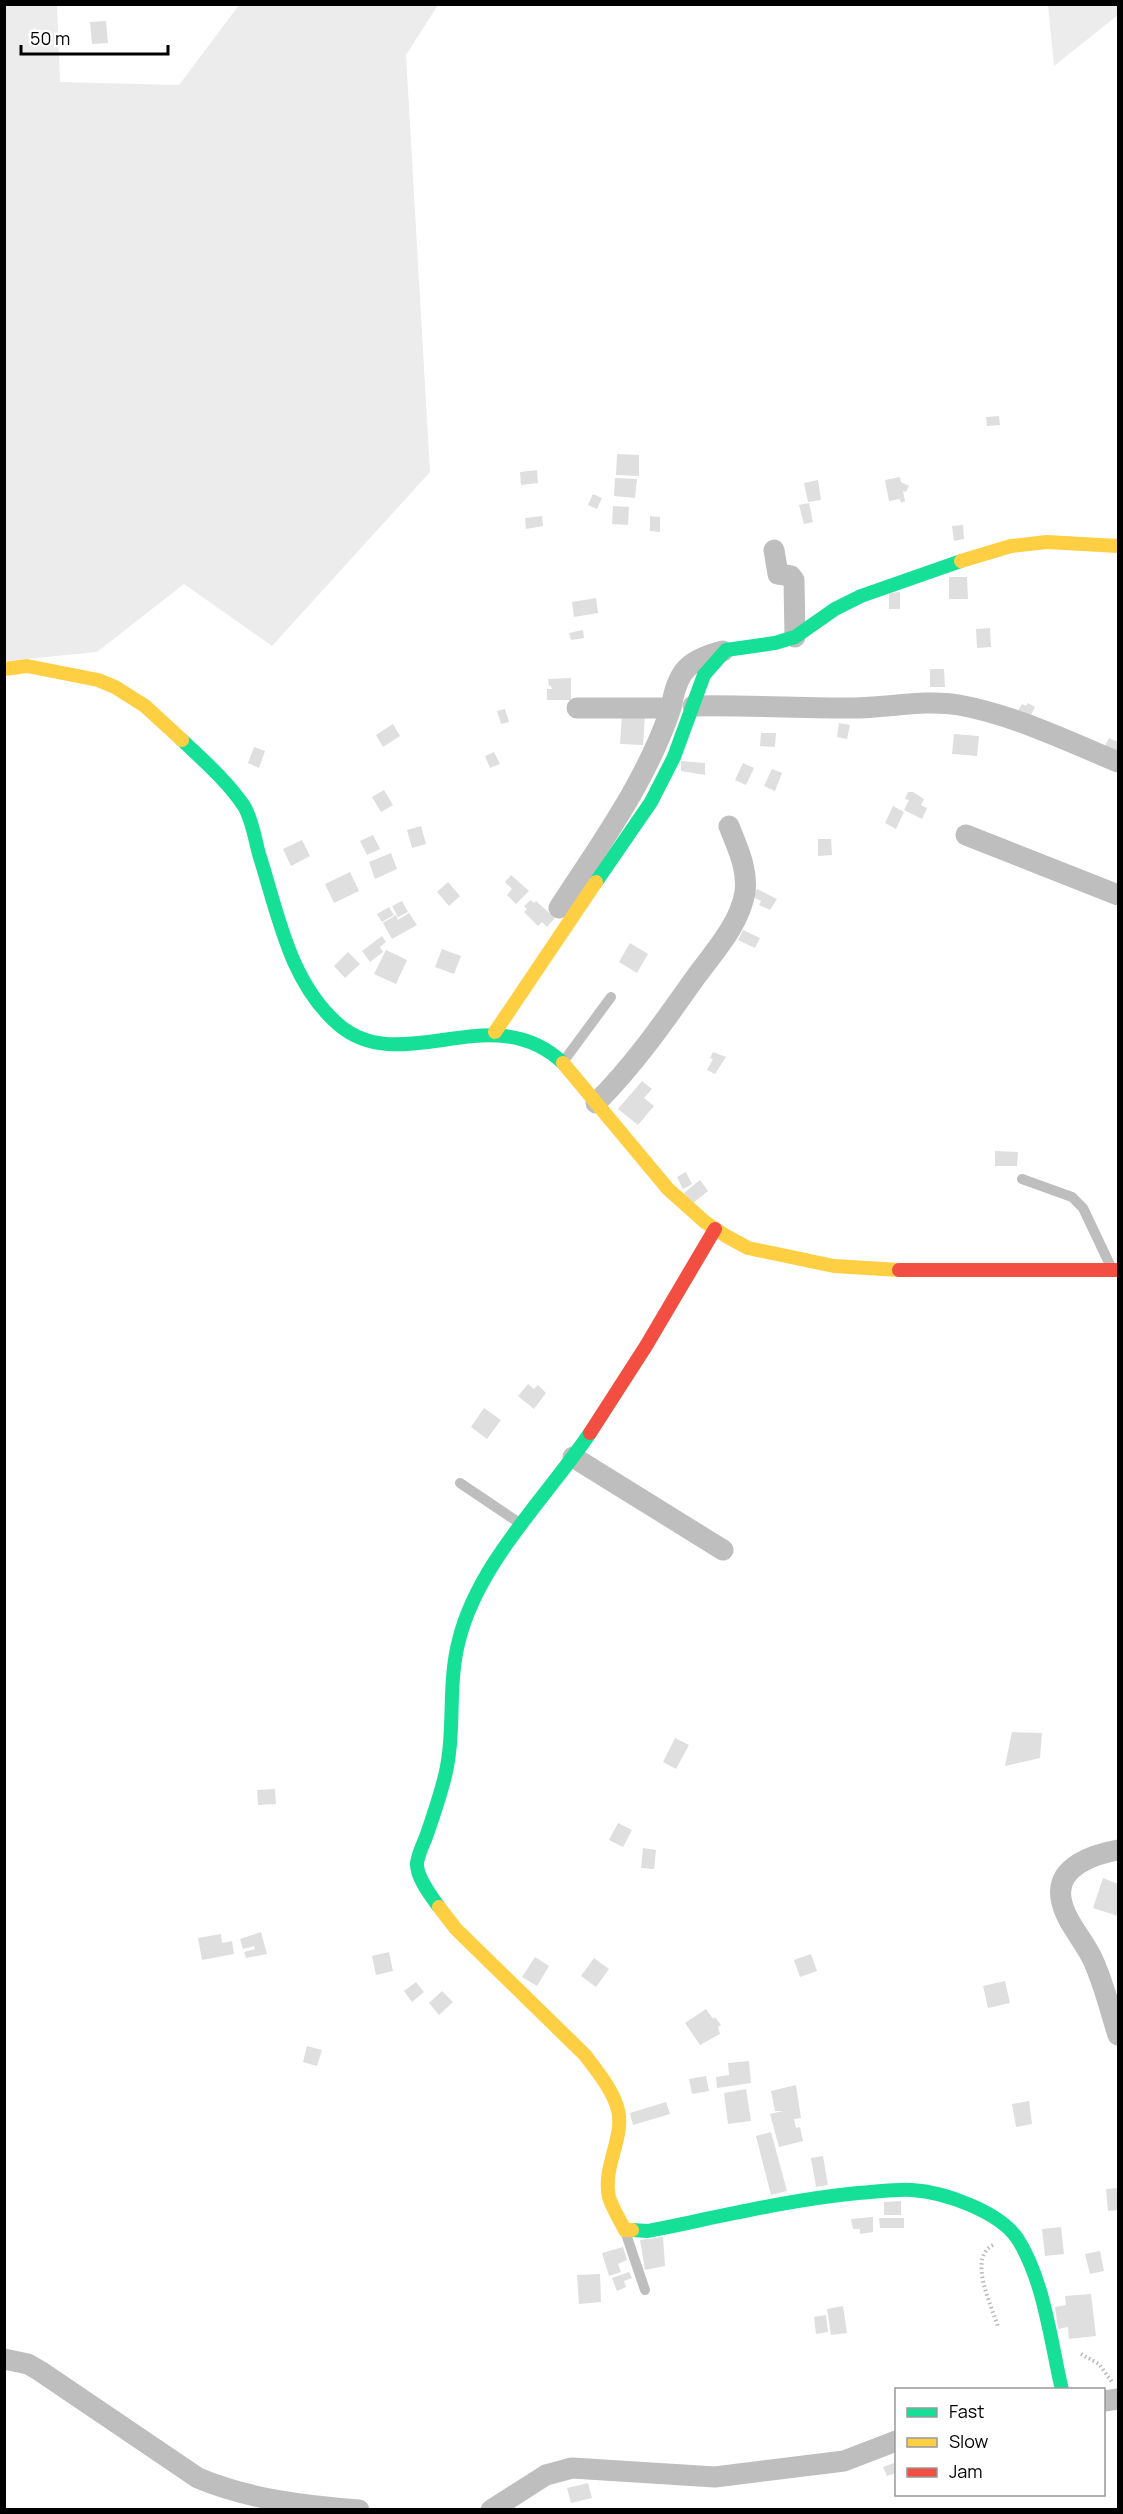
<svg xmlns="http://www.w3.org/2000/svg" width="1123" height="2514" viewBox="0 0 1123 2514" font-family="Manrope,sans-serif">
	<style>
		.green { fill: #ececec }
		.building { fill: #dfdfdf }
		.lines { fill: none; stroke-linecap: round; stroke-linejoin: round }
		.path { stroke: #b9b9b9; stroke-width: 4; stroke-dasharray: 1.5 3; stroke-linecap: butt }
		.lane { stroke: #bebebe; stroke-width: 10 }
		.street { stroke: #bebebe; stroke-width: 21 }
		.fast { stroke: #16e098; stroke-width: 14 }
		.slow { stroke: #ffcf43; stroke-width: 14 }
		.jam { stroke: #f24e42; stroke-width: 14 }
	</style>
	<rect width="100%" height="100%" fill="#fff"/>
	<path class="green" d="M4 5H57L60 82 179 85 239 5H438L406 55 430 472 272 646 184 584 97 652 5 661Z
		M1048 5H1118V15L1054 66Z"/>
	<path class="building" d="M106 21 108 43 92 44 90 22Z
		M999 416 1000 425 987 426 986 417Z
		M617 454 639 455V476L616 475Z
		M537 470 538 483 521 485 520 472Z
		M900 477 901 482 909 486 906 492 903 491 905 501 901 503 900 499 889 501 885 480Z
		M615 478 637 479 635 498 614 496Z
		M818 480 821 500 808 502 804 483Z
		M593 494 602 498 597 509 588 505Z
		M809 503 813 522 804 524 799 505Z
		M613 506 629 507 628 525 612 524Z
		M542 516 543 526 526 529 525 518Z
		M650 516 660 517V532L650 531Z
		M963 525 964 539 954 541 952 526Z
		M949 577H967L968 599H949Z
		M900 592V609H889V593Z
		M596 598 598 613 574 617 572 602Z
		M990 628 991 647 977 648 976 629Z
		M583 630 584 638 571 640 569 633Z
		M930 669H944L945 687H930Z
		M571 678V700H547V689H552L551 686H549L548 679Z
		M1028 703 1035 707 1029 719 1018 711 1022 704 1026 706Z
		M505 709 509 722 501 724 497 711Z
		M622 714 645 715 643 745 620 744Z
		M839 723 850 725 847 739 837 737Z
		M393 724 400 736 383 747 376 735Z
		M761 733H776L775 747 760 746Z
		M954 734 979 736 977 756 952 754Z
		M1109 738 1118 742V752L1105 746Z
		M254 747 265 751 259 768 248 763Z
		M494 752 500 764 490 768 485 756Z
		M681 761 705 763V775L681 771Z
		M743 763 754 768 746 785 735 780Z
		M772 769 782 773 775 791 764 786Z
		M384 790 393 805 381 812 372 797Z
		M908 792H913L924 799 921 805 927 808 922 819 904 810 909 800 905 799Z
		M893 806 904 812 896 829 885 823Z
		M421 826 426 844 412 848 407 830Z
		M373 835 380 849 367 855 360 841Z
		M818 839H831L832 855 818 856Z
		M302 840 310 856 291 866 283 849Z
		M391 853 397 869 375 879 369 862Z
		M350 872 359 891 334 903 325 884Z
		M511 875 529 891 516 904 507 895 512 889 505 882Z
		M448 882 460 896 449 906 437 892Z
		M757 889 777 899 770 910 759 905 761 901 753 897Z
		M531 900 534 903 536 901 555 918 547 927 542 922 538 926 524 912 527 909 524 906Z
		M402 901 408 912 398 917 392 906Z
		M389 907 394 915 382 922 377 914Z
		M409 913 417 925 392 939 383 923 396 915 398 920Z
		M743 930 760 938 755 948 738 940Z
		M382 936 386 942 380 947 383 952 370 962 362 951Z
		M630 943 648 954 637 973 619 962Z
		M442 949 461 956 454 974 435 967Z
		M386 950 407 960 396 984 374 974Z
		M348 952 360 964 345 978 334 966Z
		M713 1052 726 1057 715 1074 707 1070 713 1059 710 1058Z
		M642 1081 652 1089 644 1098 654 1106 638 1125 618 1109Z
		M995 1151 1018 1152 1017 1166H995Z
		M686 1172 692 1184 683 1189 677 1177Z
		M700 1180 708 1191 692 1204 684 1193Z
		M528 1384 534 1389 538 1385 546 1393 534 1409 518 1396Z
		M484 1408 501 1420 487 1439 471 1427Z
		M1012 1732 1042 1733 1040 1758 1005 1766Z
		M675 1738 689 1745 676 1769 663 1762Z
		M275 1789 276 1804 258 1805 257 1790Z
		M618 1823 632 1830 623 1847 609 1840Z
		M643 1848 656 1850 654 1869 641 1868Z
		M1103 1878 1118 1884V1916L1093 1908Z
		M261 1932 267 1954 246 1958 244 1952 255 1949 254 1946 243 1949 240 1939Z
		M221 1934 222 1943 232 1941 234 1954 202 1960 198 1938Z
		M389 1952 393 1971 376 1975 372 1956Z
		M811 1954 817 1971 800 1977 794 1960Z
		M535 1957 549 1966 537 1986 522 1977Z
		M594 1958 609 1969 596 1987 581 1976Z
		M1005 1981 1010 2003 988 2008 983 1986Z
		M416 1982 424 1992 412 2002 404 1991Z
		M442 1991 453 2002 439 2015 429 2003Z
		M706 2009 713 2019 715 2017 721 2025 718 2027 720 2034 700 2045 685 2023Z
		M307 2046 322 2050 317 2066 303 2062Z
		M749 2061 751 2083 717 2088 716 2077 729 2075 728 2063Z
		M706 2076 709 2091 692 2094 689 2079Z
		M796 2085 801 2118 794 2119 796 2128 800 2127 803 2141 779 2147 770 2114 783 2111H775L771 2091Z
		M746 2089 751 2121 728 2124 724 2093Z
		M1029 2101 1032 2124 1016 2127 1012 2104Z
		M666 2102 670 2114 633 2125 630 2113Z
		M771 2132 787 2191 771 2195 756 2136Z
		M823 2156 828 2185 816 2187 811 2158Z
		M1118 2188V2210L1108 2211 1106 2189Z
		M901 2201V2215H884V2202Z
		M873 2217V2232L860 2234V2229H853L851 2219Z
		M879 2218H904V2228H880Z
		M1061 2227 1064 2254 1045 2256 1042 2229Z
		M663 2237 665 2266 645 2270 640 2240Z
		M623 2247 627 2260 618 2264 621 2272 609 2276 602 2253Z
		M1100 2251 1104 2271 1090 2274 1085 2254Z
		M629 2272 632 2278 624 2281 626 2287 617 2291 612 2278Z
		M600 2274 601 2302 579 2304 577 2275Z
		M1091 2294 1096 2336 1069 2339 1068 2327 1058 2329 1055 2307 1066 2305 1065 2296Z
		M843 2306 847 2333 831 2335 827 2309Z
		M826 2315 828 2332 816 2334 814 2317Z
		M894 2463 896 2473 887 2476 883 2467Z
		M588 2483 592 2498 571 2503 567 2488Z"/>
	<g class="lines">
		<path class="path" d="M993 2245C967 2258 992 2306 998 2327
			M1081 2354 1099 2364 1112 2382"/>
		<path class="lane" d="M563 1062 611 997
			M1022 1179 1072 1197 1083 1208 1111 1267
			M460 1483 521 1524
			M626 2234 645 2290"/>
		<path class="street" d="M774 550 778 574 791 576 794 580 795 637
			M693 706C746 705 800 708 853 708 888 708 924 699 959 705 1014 715 1067 741 1118 762
			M577 708H671C677 672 687 660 723 651
			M966 835 1118 895
			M559 908C601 843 646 782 671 708
			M596 1103C634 1065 664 1022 695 978 714 952 740 924 745 892 748 868 737 847 729 826
			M573 1457 723 1550
			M1118 1850C1095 1854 1056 1866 1061 1898 1064 1920 1084 1940 1093 1960 1104 1984 1110 2010 1118 2035
			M4 2359 28 2364 40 2371 198 2478C248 2499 305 2506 359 2510
			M1104 2401 1118 2399
			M491 2510 546 2475 572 2468 715 2477 844 2461 896 2441"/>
		<path class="fast" d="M182 740C204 761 227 781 244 806 252 819 255 839 259 854 278 913 289 982 339 1025 403 1079 492 996 563 1063
			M596 882 651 802 674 757 704 675 726 650 775 643 795 637 835 609 861 596 961 561
			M439 1907C431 1896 416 1877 417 1863 418 1855 423 1844 426 1837 433 1817 440 1796 445 1776 456 1731 447 1685 459 1640 478 1563 546 1498 590 1433
			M632 2230 648 2231C718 2217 787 2200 858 2193 876 2192 894 2189 912 2190 944 2192 998 2211 1017 2238 1044 2279 1051 2343 1062 2390"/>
		<path class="slow" d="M961 561 1011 546 1047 542 1118 546
			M4 669 27 666 98 680 115 687 145 706 182 740
			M495 1032 596 882
			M563 1063 668 1189 705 1222 726 1236 748 1248 834 1266 899 1270
			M439 1907 456 1929 585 2055C597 2071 613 2090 618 2110 625 2136 602 2168 609 2197 612 2208 620 2220 625 2230H632"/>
		<path class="jam" d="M899 1270H1118
			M590 1433 646 1346 715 1229"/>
	</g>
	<rect width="1123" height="2514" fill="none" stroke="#000000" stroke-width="12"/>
	<rect x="895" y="2388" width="210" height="108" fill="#ffffff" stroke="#999999" stroke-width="1.5"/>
	<rect x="907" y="2408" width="30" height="9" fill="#16e098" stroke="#999999" stroke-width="1.5"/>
	<text x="949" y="2418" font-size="18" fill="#000000">Fast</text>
	<rect x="907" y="2438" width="30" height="9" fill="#ffcf43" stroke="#999999" stroke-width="1.5"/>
	<text x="949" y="2448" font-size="18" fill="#000000">Slow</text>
	<rect x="907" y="2468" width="30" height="9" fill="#f24e42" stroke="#999999" stroke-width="1.5"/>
	<text x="949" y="2478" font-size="18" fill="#000000">Jam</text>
	<path d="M21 45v9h147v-9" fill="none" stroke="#000000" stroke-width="3"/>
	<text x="30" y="45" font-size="18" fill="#000000" stroke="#ffffff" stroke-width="4.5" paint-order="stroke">50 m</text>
</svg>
